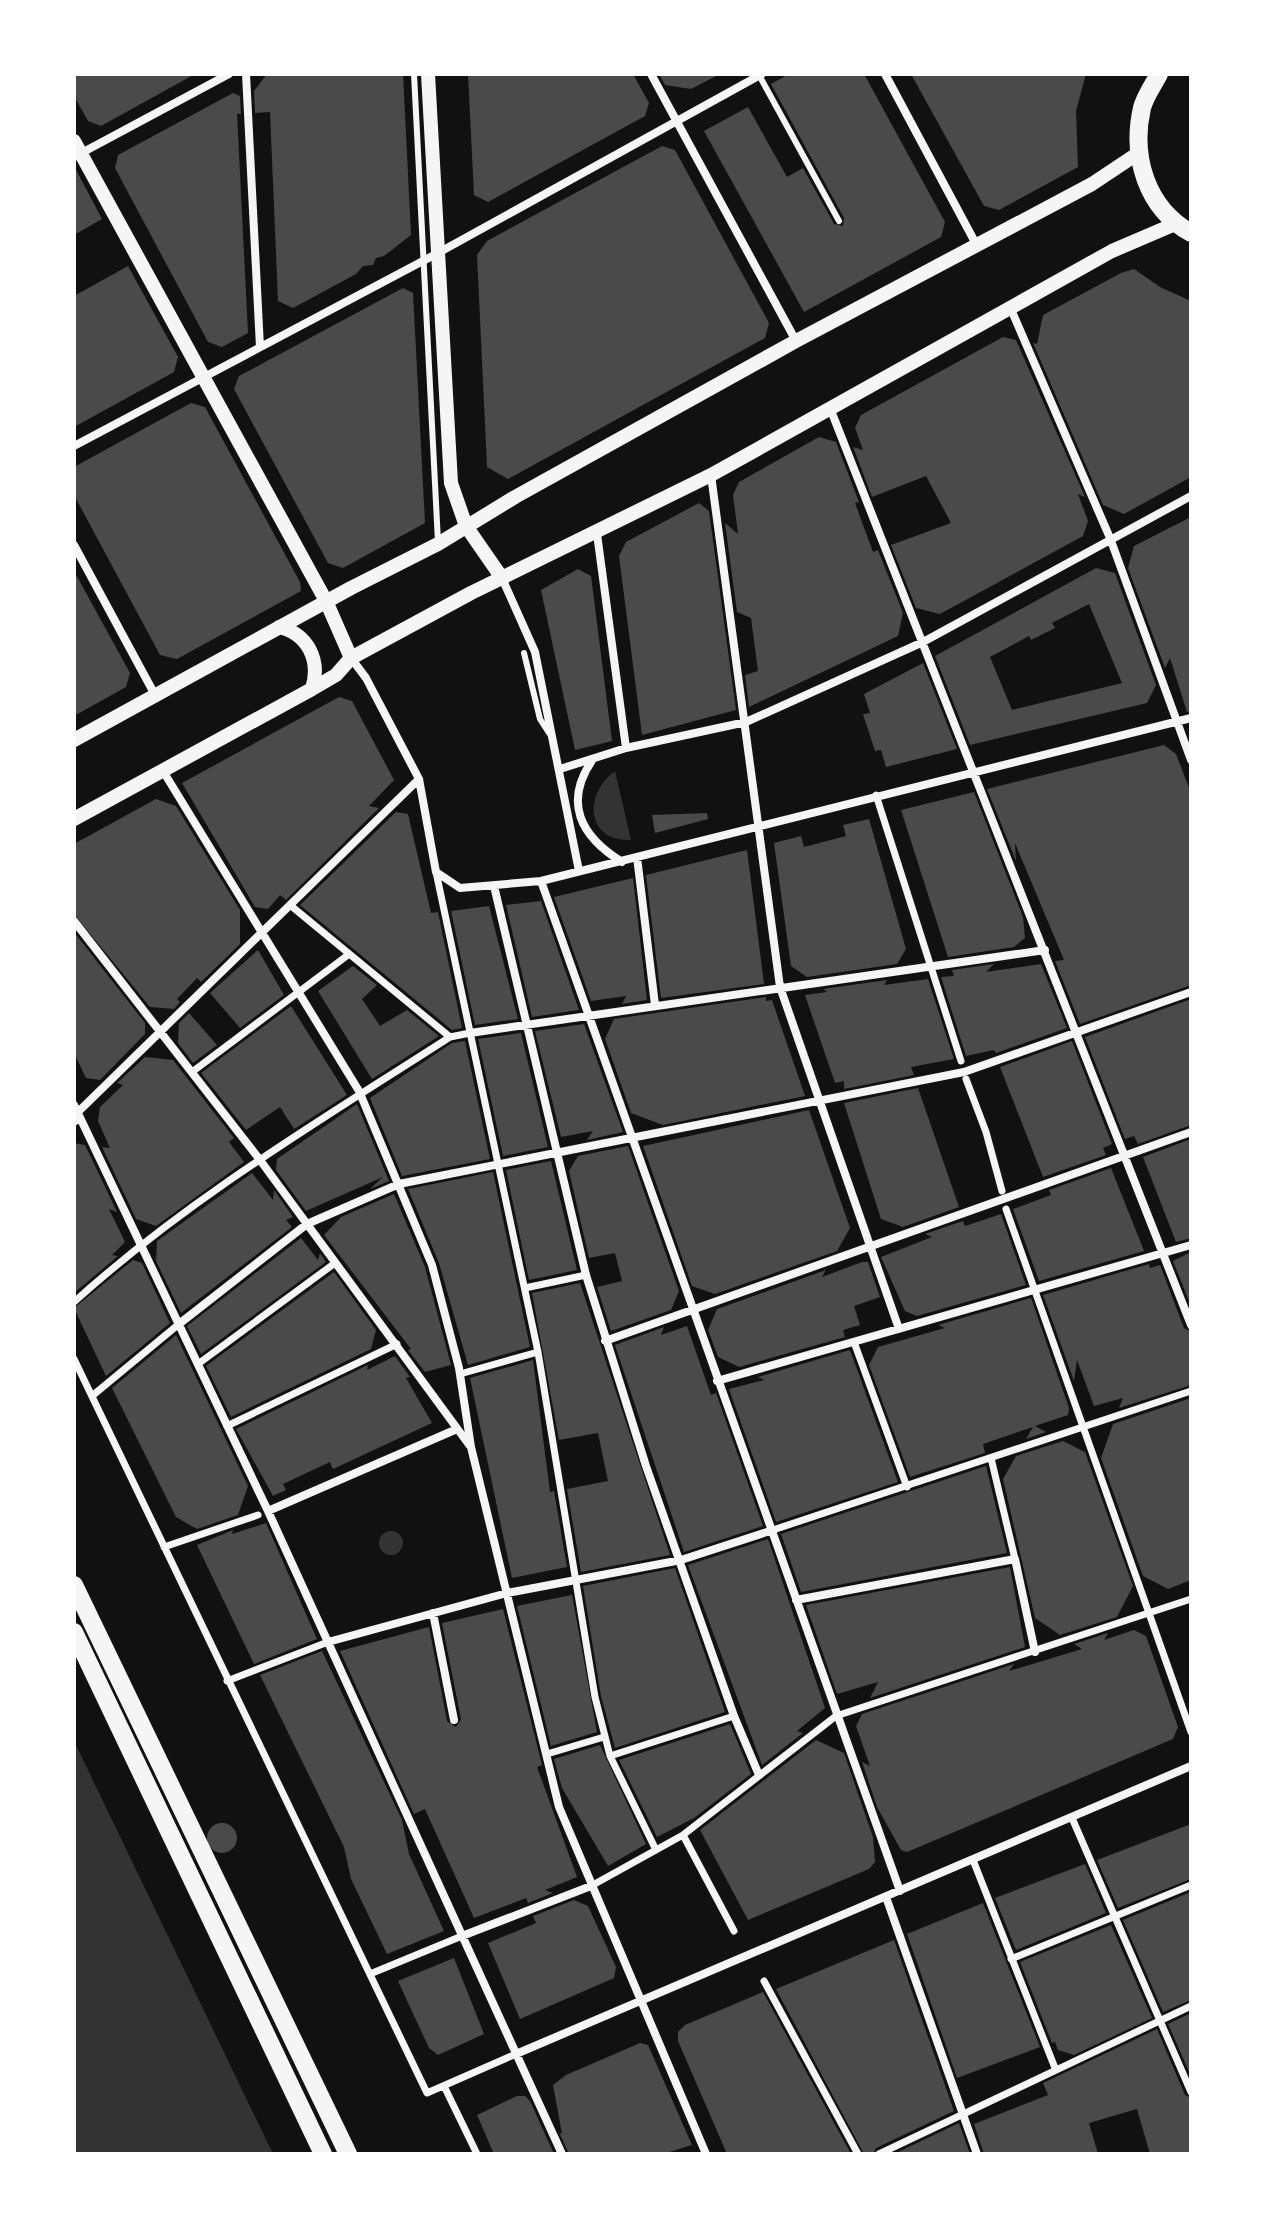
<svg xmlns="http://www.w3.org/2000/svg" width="1265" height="2228" viewBox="0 0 1265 2228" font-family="'PT Sans',sans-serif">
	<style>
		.water { fill: #333 }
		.building { fill: #4a4a4a; fill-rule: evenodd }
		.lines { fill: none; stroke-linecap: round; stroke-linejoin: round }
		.service { stroke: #f5f5f5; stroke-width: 6 }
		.pedestrian { stroke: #f5f5f5; stroke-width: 7 }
		.minor { stroke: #f5f5f5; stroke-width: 8 }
		.tertiary { stroke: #f5f5f5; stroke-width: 14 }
		.primary { stroke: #f5f5f5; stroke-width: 18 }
	</style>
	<rect width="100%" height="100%" fill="#111"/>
	<path class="water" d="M615 771 631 840C586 842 583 794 615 771Z
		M379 1543a12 12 0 1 1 24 0a12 12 0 1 1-24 0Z
		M74 1741 273 2154H74Z"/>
	<path class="building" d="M74 74H195L101 126 88 121 74 96Z
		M267 74H403L411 235 384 256 376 258 373 265 363 266 356 274 293 308 278 301 270 112 255 113 254 91Z
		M468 74H633L649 103 645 116 488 202 474 195Z
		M659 74H720L691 89 665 85Z
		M789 74H864L945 222 941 237 804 312 704 131 748 107 787 177 803 168 834 224 843 226 844 218 771 84Z
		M911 74H1086L1076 111 1078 167 999 210 984 206Z
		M233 93 240 96 241 114H237L248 333 222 347 208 342 115 168 118 155Z
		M662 146 675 150 769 323 765 338 508 479 487 467 477 255 487 241Z
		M74 166 102 219 74 235Z
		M128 266 178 357 174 372 74 427V296Z
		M1134 269 1160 287 1191 301V477L1124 514 1103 505 1033 343 1037 344 1043 315 1121 273Z
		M403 288 413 293 425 523 343 568 328 563 234 389 239 376Z
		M1003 337 1016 340 1085 497 1078 494 1088 521 1083 536 940 614 916 608 891 545 951 523 926 476 872 497 853 447 863 450 855 428 861 415Z
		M191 403 205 407 300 582 301 591 177 659 160 655 74 495V467Z
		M819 437 836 442 859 502 855 503 873 552 878 550 903 613 898 636 749 707 745 675 758 671 751 618 737 612 725 523 738 534 733 495 739 482Z
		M699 503 709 511 736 710 642 735 619 556 626 542Z
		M1191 517V711L1187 712 1170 658 1165 668 1128 568 1134 546Z
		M1096 568 1115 573 1156 685 1147 703 970 745 935 656ZM1089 604 1122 683 1012 710 990 657 1029 636 1031 640 1055 628 1052 623Z
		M578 569 591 576 612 741 575 750 541 590Z
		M74 571 130 673 126 687 74 716Z
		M923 663 957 749 886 767 881 750 875 751 863 714 870 713 864 694Z
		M339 697 352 701 394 780 369 806 379 808 286 900 280 895 268 909 255 907 182 783Z
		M1164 745 1176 754 1191 793V985L1080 1024 1055 961 1064 960 1015 843 1016 861 987 789Z
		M974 792 1023 917 1025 938 1014 947 948 957 901 810Z
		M156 799 176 806 240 910V944L201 982 197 978 177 999 180 1002 174 1009 150 1007 74 914V844Z
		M396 812 408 814 431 913 438 912 462 1028 452 1030 300 905Z
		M707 813 708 819 655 833 652 815Z
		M869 819 906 949 897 964 807 977 791 966 774 843 801 836 804 847 846 836 843 825Z
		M747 850 764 984 661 998 646 875Z
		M633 878 647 1000 622 1004 626 996 591 1001 554 897Z
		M541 901 579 1010 532 1017 506 905Z
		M489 906 518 1019 475 1025 451 911Z
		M74 932 145 1023V1034L100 1080 86 1078 74 1053Z
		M258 950 284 995 240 1028 210 993Z
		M994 964 986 972 1041 964 1067 1028 996 1053 994 1050 966 1056 941 977 954 976 952 970Z
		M353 966 377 985 362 999 380 1026 407 1010 439 1036 372 1079 318 991Z
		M928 979 954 1059 911 1067 914 1075 844 1089V1081L835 1083 805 995 827 992 823 989 887 980 884 985Z
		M766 997V1001L772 1000 805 1096 663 1125 631 1113 605 1039 614 1019Z
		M1191 999V1125L1138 1144 1134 1136 1125 1139 1085 1037Z
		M291 1006 347 1095 294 1129 280 1107 246 1130 201 1073Z
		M189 1013 217 1045 193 1063 178 1043 179 1023Z
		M584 1024 623 1132 587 1140 593 1131 561 1137 535 1031Z
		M521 1033 548 1147 503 1156 478 1039Z
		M465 1041 490 1159 402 1176 370 1098 452 1043Z
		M1072 1041 1112 1144 1103 1148 1106 1155 1043 1177 1000 1067Z
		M145 1057 173 1060 234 1138 229 1142 244 1162 156 1226 136 1219 102 1147 110 1148 98 1121 100 1107 123 1085 117 1083Z
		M918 1088 959 1207 903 1227 881 1219 844 1103Z
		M357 1104 389 1181 370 1189 383 1177 306 1211 276 1170 277 1159Z
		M809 1110 850 1228 837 1251 715 1294 692 1286 643 1146Z
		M1191 1139V1238L1176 1242 1143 1157Z
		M74 1143 85 1145 117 1212 109 1209 125 1242 112 1255 118 1256 74 1293Z
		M628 1146 679 1291 671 1310 611 1331 597 1287 622 1281 615 1253 589 1258 569 1171 578 1156Z
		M551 1161 577 1270 529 1280 506 1170Z
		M1111 1168 1144 1251 1039 1281 1013 1209 1051 1195 1049 1190Z
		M493 1172 530 1347 468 1365 439 1263 408 1189Z
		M252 1173 273 1200 274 1190 293 1217 286 1220 292 1227 181 1313 156 1261 157 1241Z
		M394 1194 425 1267 451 1365 425 1372 408 1350 411 1349 324 1235 341 1217Z
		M1001 1214 1026 1285 917 1316 905 1311 881 1257 932 1237 925 1234 963 1221 965 1226Z
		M301 1238 318 1260 320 1253 326 1262 201 1354 187 1326Z
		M1191 1252V1306L1173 1261Z
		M133 1260 142 1263 170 1323 106 1376 74 1308Z
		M862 1262H868L880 1297 854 1306 860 1325 843 1330 845 1337 739 1367 718 1357 708 1330 717 1309 826 1270 822 1277Z
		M1149 1264 1150 1268 1160 1265 1184 1328 1191 1332V1385L1119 1408 1123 1398 1094 1406 1077 1360 1074 1381 1043 1295Z
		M334 1272 376 1330 371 1349 231 1417 206 1366Z
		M580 1283 670 1555 581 1572 567 1489 608 1481 598 1433 559 1440 532 1293Z
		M1031 1298 1069 1408 1068 1415 1035 1426 1046 1432 1026 1439 1033 1427 983 1444 985 1453 910 1477 869 1365 878 1347 945 1328 938 1325Z
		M687 1326 711 1395 716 1393 763 1526 684 1552 615 1345 664 1327 661 1335Z
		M176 1335 248 1486 238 1515 197 1529 176 1517 112 1388Z
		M850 1350 898 1482 776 1522 729 1389 764 1380 758 1377Z
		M395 1356 410 1377 406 1378 432 1423 333 1469 330 1462 283 1484 286 1490 273 1496 236 1429 368 1365 367 1370Z
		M533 1360 550 1492 554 1491 567 1567 512 1578 470 1378Z
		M1191 1398V1580L1168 1589 1143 1576 1101 1458 1113 1424Z
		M1063 1441 1085 1452 1133 1586 1117 1617 1060 1635 1035 1618 1003 1479 1016 1456Z
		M986 1466 1007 1553 801 1592 781 1534Z
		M266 1523 317 1639 254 1664 197 1545 233 1530 232 1534Z
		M768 1539 825 1708 797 1731 803 1733 762 1765 688 1565Z
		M1010 1567 1025 1647 870 1698 878 1682 837 1694 806 1605Z
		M675 1568 725 1712 615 1748 601 1696 583 1586Z
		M572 1595 597 1732 551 1746 517 1606Z
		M503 1609 542 1765 537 1767 577 1877 545 1890 553 1893 528 1903 526 1898 474 1918 425 1809 414 1814 340 1651 429 1627 447 1721 456 1727 461 1719 442 1623Z
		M1134 1630 1146 1636 1178 1727 1173 1739 952 1833 907 1852 901 1850 877 1807 862 1762 870 1766 856 1726 862 1714 1014 1664 1009 1671 1082 1649 1074 1644 1108 1633 1104 1640Z
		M322 1651 402 1820 409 1854 444 1931 387 1954 351 1879 344 1847 260 1675Z
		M730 1724 751 1774 694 1818 657 1837 619 1760Z
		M816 1740 844 1753 873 1837 875 1862 869 1869 748 1920 700 1830Z
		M600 1745 646 1844 608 1866 562 1788 554 1759Z
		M207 1838a15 15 0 1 1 30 0a15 15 0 1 1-30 0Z
		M1191 1824V1879L1118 1908 1097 1860Z
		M1085 1864 1106 1913 1016 1950 995 1898Z
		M1191 1892V2000L1163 2012 1123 1920Z
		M574 1900 588 1906 616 1967 614 1978 520 2019 488 1943 536 1923 533 1916Z
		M983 1903 1040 2047 957 2078 907 1934Z
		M1111 1925 1152 2018 1074 2055 1058 2050 1055 2042 1052 2043 1020 1962Z
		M894 1940 954 2111 876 2148 873 2154H864L776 1989Z
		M454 1958 484 2034 438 2055 429 2048 398 1981Z
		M763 1992 851 2154H727L678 2041V2032L685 2025Z
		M1191 2013V2076L1168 2024Z
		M1157 2029 1185 2095 1191 2098V2154H1150L1137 2109 1089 2123 1098 2154H984L974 2124 1048 2095 1043 2083Z
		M640 2043 648 2045 692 2145 663 2154H569L559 2132 562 2134 553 2085 566 2075Z
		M517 2096H525L530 2101 554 2154H494L477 2115Z
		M959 2123 970 2154H894Z"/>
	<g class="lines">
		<path class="service" d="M414 74 438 542
			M759 75 839 221
			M524 653 540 719 549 733"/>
		<path class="pedestrian" d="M876 795 961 1061
			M436 872 538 1352 595 1697 610 1756 656 1850
			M290 905 450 1037
			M192 1072 348 955
			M966 1079 986 1132 1002 1191
			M1006 1209 1191 1732
			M525 1288 586 1275
			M74 1302C188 1199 321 1120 450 1037L470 1033
			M854 1342 907 1487
			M74 1359 427 2093 516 2054
			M198 1364 335 1263
			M460 1374 538 1352
			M92 1396 179 1324
			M227 1426 397 1344
			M991 1458 1015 1559
			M770 1531 1191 1391
			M164 1547 258 1515
			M227 1681 328 1642
			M547 1754 604 1737
			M610 1756 734 1716
			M1072 1818 1191 2092
			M683 1835 734 1931
			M973 1860 1055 2068
			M591 1886 683 1835 836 1716 1191 1599
			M1011 1959 1191 1885
			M370 1974 462 1936
			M764 1981 858 2154
			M444 2086 477 2154
			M879 2154 1191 2006"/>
		<path class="minor" d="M246 74 260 347
			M651 74 796 341
			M885 74 976 244
			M74 157 229 74
			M1010 307 1110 538 1191 760
			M830 408 1191 1325
			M74 446 438 253 762 74
			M711 475 780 987 899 1329
			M597 534 626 748
			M74 545 155 695
			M502 578 535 652 579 871
			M351 658 366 678 419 779 436 872 460 888 541 881 1191 718
			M593 759C563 802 580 836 622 862
			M560 769 626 748 746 722 923 642 1191 496
			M163 771 359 1091 432 1265 459 1368 471 1447 559 1807 706 2154
			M637 857 655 1005
			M541 881 900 1891
			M494 886 586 1275 646 1466 734 1716 759 1775
			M74 921 260 1160 470 1446
			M470 1033 1045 950
			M74 1105 268 1511 562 2154
			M74 1122 79 1118 77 1113 419 779
			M179 1324 307 1224 399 1184 964 1072 1191 992
			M605 1341 1191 1132
			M717 1381 1191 1245
			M268 1511 457 1429
			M796 1600 1015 1559 1035 1652
			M433 1613 454 1720
			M328 1642 507 1593 681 1560 770 1531
			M886 1897 977 2154
			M462 1936 591 1886
			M516 2054 1191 1766"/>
		<path class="tertiary" d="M428 74 451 483 466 526 502 578
			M74 141 326 601 351 658
			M279 627C308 634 321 660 312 689
			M74 740 351 588 438 544 515 497 796 341 1092 184 1137 154
			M74 819 312 689 336 675 351 658 471 593 711 475 1112 251 1175 224"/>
		<path class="primary" d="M1159 74C1154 84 1145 96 1142 108 1131 156 1146 208 1191 233
			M74 1585 348 2154
			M74 1632 323 2154"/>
	</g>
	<rect width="1265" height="2228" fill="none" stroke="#ffffff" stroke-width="152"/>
</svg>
